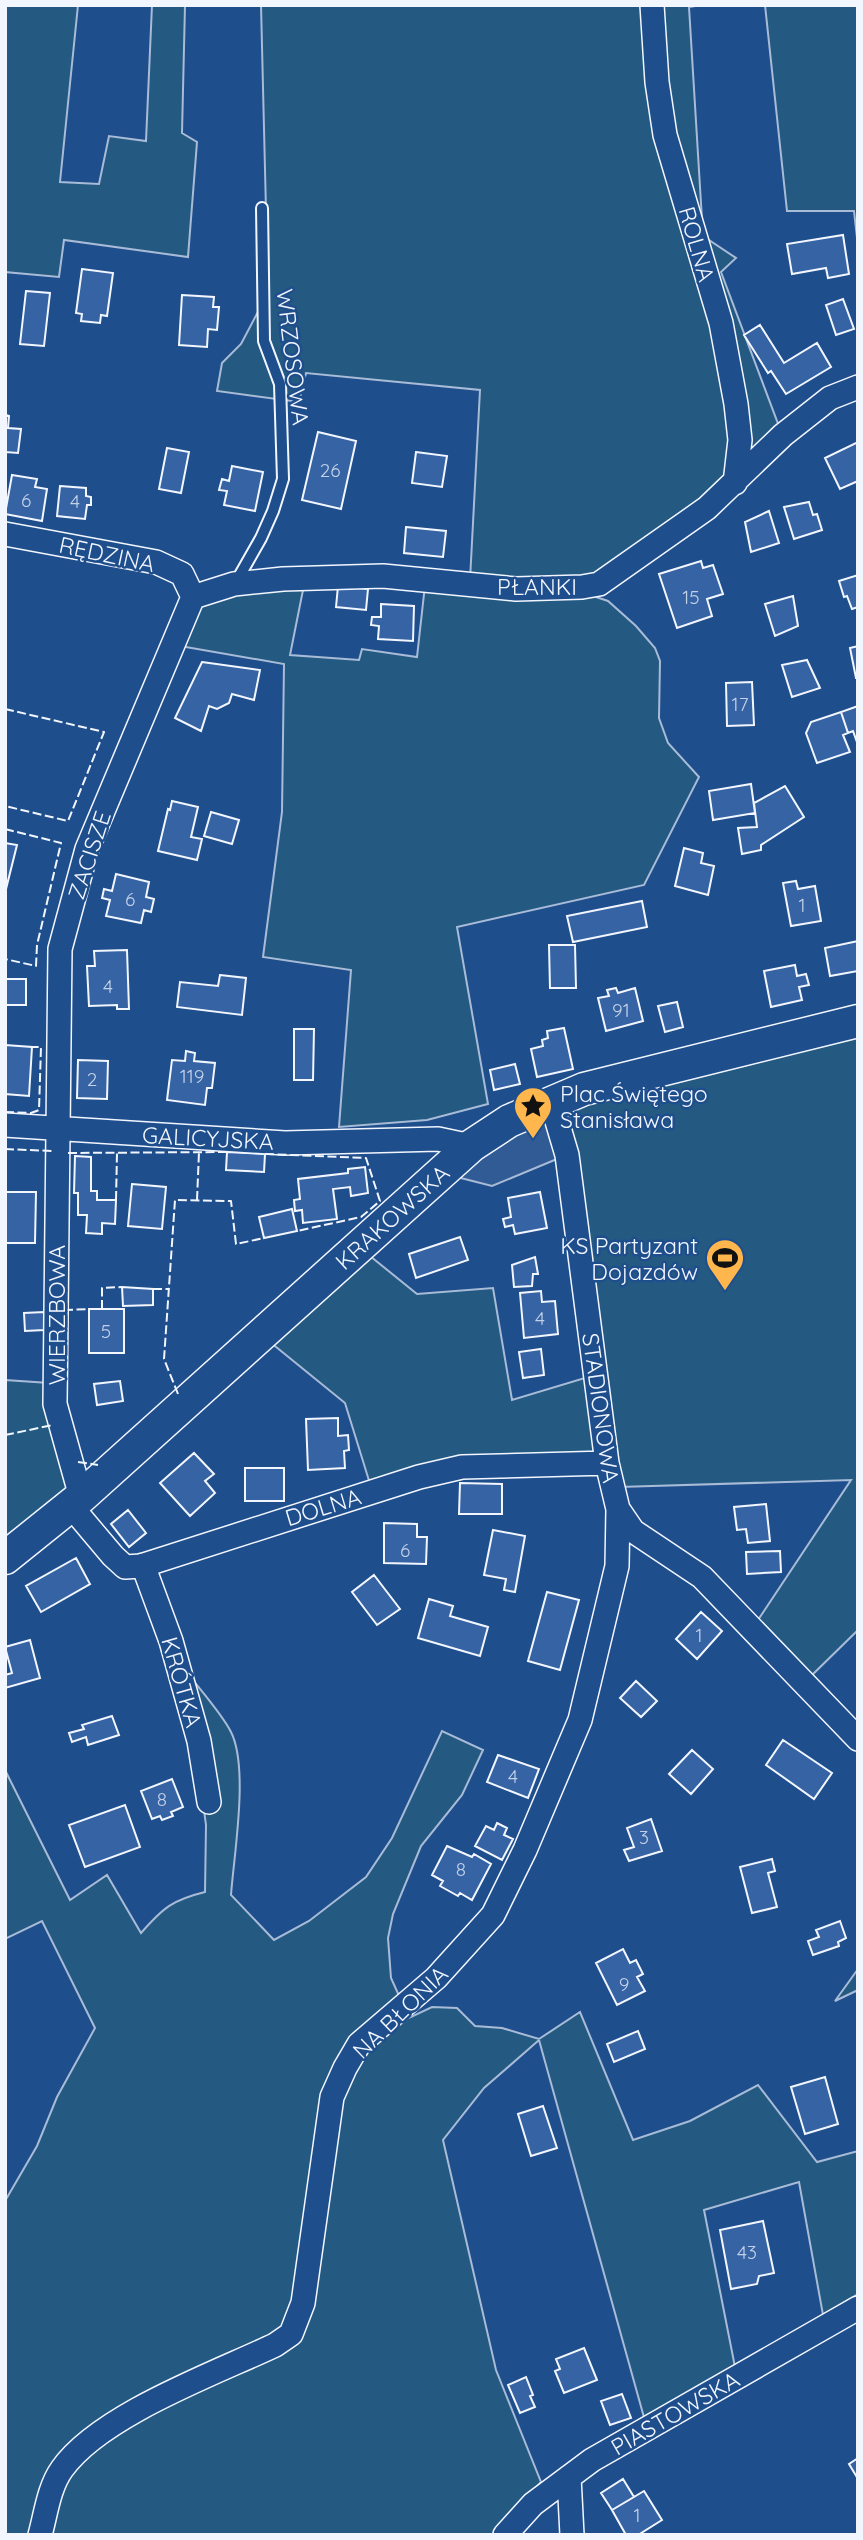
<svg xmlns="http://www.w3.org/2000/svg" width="863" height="2540" viewBox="0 0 863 2540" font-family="Quicksand,sans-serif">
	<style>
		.green { fill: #245a82; stroke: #a8bbd7; stroke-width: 2 }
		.parking { fill: #305b95; stroke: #a8bbd7; stroke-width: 2 }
		.building { fill: #3563a3; stroke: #f2f6ff; stroke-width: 2 }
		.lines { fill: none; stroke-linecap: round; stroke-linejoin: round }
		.lane-casing { stroke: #f2f6ff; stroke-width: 14 }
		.street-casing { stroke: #f2f6ff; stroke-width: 26 }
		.secondary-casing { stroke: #f2f6ff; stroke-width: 35 }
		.lane { stroke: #1f4e8c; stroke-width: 10 }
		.street { stroke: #1f4e8c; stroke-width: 23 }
		.secondary { stroke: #1f4e8c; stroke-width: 32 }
		.fence { stroke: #f2f6ff; stroke-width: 2; stroke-dasharray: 9 3.5; stroke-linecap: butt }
		.labels { text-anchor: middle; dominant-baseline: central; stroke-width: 5; stroke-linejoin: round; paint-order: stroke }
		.number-label { font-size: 19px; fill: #c3d1e8 }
		.street-label { font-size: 23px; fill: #f2f6ff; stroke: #1f4e8c }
		.poi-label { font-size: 23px; fill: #f2f6ff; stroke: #1f4e8c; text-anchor: start }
	</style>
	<rect width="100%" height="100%" fill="#1f4e8c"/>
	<path class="green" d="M5 5H78L60 182 99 184 109 136 146 141 152 5H185L182 133 197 142 188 257 64 240 59 277 5 272Z
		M261 5H702L689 7 703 236 736 258 721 272 780 429 703 505 585 582 470 580 480 390 306 373 299 402 217 391 222 363 241 344 268 293Z
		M765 5H858V247L854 211H787Z
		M304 585 290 655 359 660 362 649 417 657 425 585 587 594 608 601 636 626 655 648 660 661 659 718 668 743 699 777 644 885 457 927 488 1104 427 1120 339 1127 351 970 263 957 282 812 284 664 180 646 200 600Z
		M858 1027V1630L809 1678 756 1623 851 1480 619 1487 568 1104Z
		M370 1256 417 1294 493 1288 512 1400 588 1377 598 1459 371 1487 345 1403 270 1342Z
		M5 1380 49 1383 75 1496 5 1550Z
		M185 1670C198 1687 223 1715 231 1732 249 1768 234 1854 231 1895L274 1940 309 1921 366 1877 392 1838 442 1731 483 1750 462 1795 421 1846 393 1914 388 1938 391 1978 409 2018 432 2007 457 2008 475 2026 502 2028 539 2039 580 2012 633 2140 690 2121 758 2085 817 2162 858 2151V2294L823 2315 799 2182 704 2210 735 2367 645 2421 539 2040 484 2088 443 2140 496 2370 541 2482 494 2535H5V2201L37 2146 57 2097 95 2028 42 1921 5 1939V1770L70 1900 107 1875 141 1933C163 1908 172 1900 205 1892L206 1825Z
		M858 1969V1990L835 2001Z"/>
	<path class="parking" d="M564 1112 557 1159 492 1186 453 1176 536 1121Z"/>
	<path class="building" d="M843 235 849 274 828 278 826 268 792 274 787 244Z
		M82 269 113 273 107 316 101 315 100 323 81 321 82 314 76 313Z
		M26 291 50 293 44 346 20 344Z
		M182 295 214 297 213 307H219L217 330 208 329 207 347 179 345Z
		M843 299 854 329 836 335 826 305Z
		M760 325 784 363 817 343 831 367 786 394 771 371 768 373 744 335Z
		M5 401 6 415 9 416 8 428 21 429 18 453 6 452 5 459Z
		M318 432 356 441 341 509 302 500Z
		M858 442V481L840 489 825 458Z
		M167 448 189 452 181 493 159 489Z
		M416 452 447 456 442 487 412 483Z
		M232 466 263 472 255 511 224 505 227 491 219 490 222 479 229 481Z
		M12 475 37 479 35 487 47 489 42 521 5 514Z
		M60 486 86 488V496L91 497V505H87L85 519 57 516Z
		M809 502 813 515 817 514 822 530 794 539 784 507Z
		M769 511 779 543 751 552 745 522Z
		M406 527 446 531 443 557 404 553Z
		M701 561 703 568 713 565 723 594 707 599 712 616 677 628 659 574Z
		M858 575V607L852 609 847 596 844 597 839 581Z
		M338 586 368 589 366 610 336 607Z
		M793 596 798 626 775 636 765 604Z
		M381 604 414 606 413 641 378 639 379 626 371 625 372 617H381Z
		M858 646V678H856L850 648Z
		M807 660 820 688 792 697 782 665Z
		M202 662 260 670 254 700 232 694 229 703 217 709 209 706 201 731 175 718Z
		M752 682 754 725 727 726 726 683Z
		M858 706V745L853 731 848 733 841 712Z
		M841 712 848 733 843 735 850 752 817 763 806 733 811 722Z
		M751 784 755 813 713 820 709 791Z
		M785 786 804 817 761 845V850L742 854 738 828 757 827 754 803Z
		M172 801 198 807 191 837 202 839 197 860 158 851 168 809 170 810Z
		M211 812 239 820 232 844 204 836Z
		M5 843 17 845 5 893Z
		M684 848 703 853 701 863 714 866 708 895 675 886Z
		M116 874 149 882 146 897 154 899 151 912 144 910 141 923 106 916 110 900 102 898 104 889 112 891Z
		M796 881 798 889 815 886 821 921 791 926 783 883Z
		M642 901 647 927 573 942 567 916Z
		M858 941V971L830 976 825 948Z
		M549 945H575L576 988H550Z
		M127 950 129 1009H117V1005L89 1006 87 966H95L94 951Z
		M795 965 797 976 806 974 809 985 799 987 802 1000 771 1007 764 971Z
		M220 975 246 978 242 1015 177 1007 180 982 218 986Z
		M5 979H26V1005H5Z
		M616 988 618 993 635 988 643 1021 606 1031 598 998 609 996 607 990Z
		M677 1002 683 1027 665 1032 658 1006Z
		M564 1028 573 1069 537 1077 531 1049 543 1046 542 1040 548 1038 547 1031Z
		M294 1029H314L313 1080H294Z
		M5 1045 32 1047 29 1096 5 1094Z
		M186 1051 195 1053 194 1061 215 1063 212 1088H207L205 1105 167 1100 172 1060 185 1061Z
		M78 1060 108 1061 107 1099 77 1098Z
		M515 1064 520 1084 494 1090 490 1070Z
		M227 1152 265 1154 264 1172 226 1170Z
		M75 1156 91 1157V1191H97V1200H116L115 1224 102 1223V1234L86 1233 87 1215H78V1193H74Z
		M365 1167 368 1193 351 1196 350 1187 333 1189 337 1219 303 1223 302 1210 295 1211 294 1200 300 1199 298 1179 348 1173V1169Z
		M132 1184 166 1187 162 1229 128 1226Z
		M5 1192H36L35 1243H5Z
		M540 1192 547 1228 515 1234 513 1225 505 1227 503 1219 511 1217 508 1198Z
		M292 1209 297 1231 264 1238 259 1217Z
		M460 1237 468 1260 416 1278 409 1254Z
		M535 1257 538 1274H533L532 1286 514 1287 512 1265Z
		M122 1287 153 1289V1305L123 1306Z
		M541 1291 542 1302 555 1301 558 1334 524 1338 520 1293Z
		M89 1309H124V1353H89Z
		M44 1312V1330L25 1331 24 1313Z
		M541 1349 544 1375 523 1378 519 1352Z
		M120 1381 123 1401 97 1405 94 1384Z
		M338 1418V1436L348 1435 349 1450 344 1451 345 1468 308 1470 306 1419Z
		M194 1453 214 1474 205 1481 215 1493 190 1516 160 1483Z
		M245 1468H284V1501H245Z
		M460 1483 502 1484V1514H459Z
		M766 1504 770 1541 748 1543 746 1529 737 1530 734 1507Z
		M128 1510 146 1533 129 1547 111 1524Z
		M384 1523 417 1524V1537H427L426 1564 384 1563Z
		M493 1530 525 1536 515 1592 504 1590 506 1579 484 1575Z
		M780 1551 781 1572 747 1574 746 1552Z
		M76 1558 90 1584 41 1612 26 1586Z
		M374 1575 400 1609 377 1625 352 1592Z
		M547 1592 579 1600 560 1670 528 1661Z
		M429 1599 453 1606 450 1616 488 1627 480 1656 418 1638Z
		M701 1612 722 1631 697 1659 676 1639Z
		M30 1640 40 1678 5 1688V1675L12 1673 5 1647Z
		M636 1681 657 1701 641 1717 620 1698Z
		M112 1716 119 1735 88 1745 86 1737 72 1742 69 1733 84 1729 82 1725Z
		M783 1740 832 1773 814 1799 766 1765Z
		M692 1750 713 1769 691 1794 669 1774Z
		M498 1755 539 1769 528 1798 487 1782Z
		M172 1779 183 1807 171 1812 173 1816 162 1820 160 1816 152 1819 141 1791Z
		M125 1805 140 1847 85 1867 69 1825Z
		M651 1819 662 1851 629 1861 624 1850 634 1847 627 1828Z
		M497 1823 507 1828 504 1835 513 1839 502 1860 475 1846 486 1826 494 1830Z
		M447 1846 472 1857 474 1854 491 1864 472 1900 460 1893 458 1896 440 1886 443 1881 432 1875Z
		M772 1859 775 1871 768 1873 777 1907 752 1913 740 1867Z
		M840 1921 846 1938 838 1942 839 1946 813 1955 808 1941 819 1937 816 1930Z
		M623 1949 630 1963 636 1960 643 1974 637 1977 645 1991 617 2005 596 1963Z
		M638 2031 645 2049 614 2062 607 2044Z
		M825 2077 838 2124 805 2134 791 2087Z
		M543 2106 557 2148 531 2156 518 2114Z
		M763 2221 774 2273 759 2276 757 2284 731 2289 720 2230Z
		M584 2348 597 2380 564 2393 555 2371 560 2369 556 2359Z
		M526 2377 533 2395 530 2396 535 2407 520 2413 508 2385Z
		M622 2394 631 2418 610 2425 601 2401Z
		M858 2458V2479L849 2464Z
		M623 2479 634 2497 612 2510 601 2493Z
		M644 2491 662 2520 638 2535H626L612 2510Z"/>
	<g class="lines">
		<defs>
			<path id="lane" d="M236 582 261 538 273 511 283 479 280 384 264 341 262 208"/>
			<path id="street" d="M652 5 657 82 665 135 721 323 736 404 740 440 735 483
				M5 534 156 562 182 574 193 597
				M193 597 234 584 283 579 383 576 516 589 582 587 599 584 707 508 783 435 830 398 858 387
				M551 1101 567 1155 607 1463 618 1509 633 1531 702 1577 858 1739
				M5 1125 285 1143 438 1139 471 1146
				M81 1497 55 1404 60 949 87 849 193 597
				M70 1505 113 1556 125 1567 141 1566 419 1477 462 1467 607 1463
				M143 1565 171 1641 199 1741 209 1802
				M569 2477 572 2535
				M40 2535C46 2513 49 2487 62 2469 100 2415 216 2373 275 2345L291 2334 303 2303 332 2097 345 2068 359 2044 436 1978 493 1915 525 1850 580 1720 617 1566 618 1509
				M505 2535 533 2504 592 2460 858 2308"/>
			<path id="secondary" d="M5 1558 81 1497 471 1146 509 1121 584 1089 858 1021"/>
		</defs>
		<use href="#lane" class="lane-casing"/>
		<use href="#street" class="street-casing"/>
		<use href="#secondary" class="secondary-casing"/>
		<use href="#lane" class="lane"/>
		<use href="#street" class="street"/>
		<use href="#secondary" class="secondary"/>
		<path class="fence" d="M5 709 104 732 68 821 5 806
			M5 829 61 843 37 945 36 966 5 959
			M5 1112 31 1113 39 1110 41 1047H32
			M5 1149 52 1151V1153
			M68 1153 227 1152
			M265 1154 366 1158 380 1201 361 1217 297 1231
			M116 1200 117 1153
			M197 1200 199 1152
			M153 1289H169
			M102 1309V1288L122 1287
			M64 1310 89 1309
			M178 1394 164 1359 175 1200 231 1201 236 1244 264 1238
			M5 1435 53 1425
			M78 1462 98 1465"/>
	</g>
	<defs>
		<symbol id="sight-pin" viewBox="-11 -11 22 30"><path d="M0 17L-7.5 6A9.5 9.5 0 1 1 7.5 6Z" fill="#ffb74d" stroke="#1f4e8c"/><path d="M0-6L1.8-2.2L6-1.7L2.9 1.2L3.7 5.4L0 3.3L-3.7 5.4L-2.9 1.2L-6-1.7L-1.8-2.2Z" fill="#111"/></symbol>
		<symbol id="stadium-pin" viewBox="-11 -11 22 30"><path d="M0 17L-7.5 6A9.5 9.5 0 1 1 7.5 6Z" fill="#ffb74d" stroke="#1f4e8c"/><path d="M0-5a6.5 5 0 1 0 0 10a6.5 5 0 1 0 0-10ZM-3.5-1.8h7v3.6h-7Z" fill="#111"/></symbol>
	</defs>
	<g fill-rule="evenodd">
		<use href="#sight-pin" x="511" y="1084" width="44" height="60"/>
		<use href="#stadium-pin" x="703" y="1236" width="44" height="60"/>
	</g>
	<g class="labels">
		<g class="number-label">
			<text x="330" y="470">26</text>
			<text x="26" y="500">6</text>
			<text x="75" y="501">4</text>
			<text x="691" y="597">15</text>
			<text x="740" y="704">17</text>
			<text x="130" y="899">6</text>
			<text x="802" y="905">1</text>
			<text x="108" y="986">4</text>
			<text x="621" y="1010">91</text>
			<text x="192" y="1076">119</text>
			<text x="92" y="1079">2</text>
			<text x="540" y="1318">4</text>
			<text x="106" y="1331">5</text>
			<text x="405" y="1550">6</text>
			<text x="699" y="1635">1</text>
			<text x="513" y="1776">4</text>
			<text x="162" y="1799">8</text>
			<text x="644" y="1837">3</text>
			<text x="461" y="1869">8</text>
			<text x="624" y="1984">9</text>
			<text x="747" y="2252">43</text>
			<text x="637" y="2515">1</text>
		</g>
		<g class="street-label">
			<text transform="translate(697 244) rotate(74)">ROLNA</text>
			<text transform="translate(293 357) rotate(83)">WRZOSOWA</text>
			<text transform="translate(107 554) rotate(12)">RĘDZINA</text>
			<text x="537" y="586">PŁANKI</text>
			<text transform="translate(89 855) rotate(-72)">ZACISZE</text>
			<text transform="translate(208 1138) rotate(3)">GALICYJSKA</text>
			<text transform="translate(392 1217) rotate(-42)">KRAKOWSKA</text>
			<text transform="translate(56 1315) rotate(-90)">WIERZBOWA</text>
			<text transform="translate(601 1408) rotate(82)">STADIONOWA</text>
			<text transform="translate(323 1507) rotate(-17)">DOLNA</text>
			<text transform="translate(182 1682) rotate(74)">KRÓTKA</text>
			<text transform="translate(400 2012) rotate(-44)">NA BŁONIA</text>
			<text transform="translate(675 2413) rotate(-30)">PIASTOWSKA</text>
		</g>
		<g class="poi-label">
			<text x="560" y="1093">Plac Świętego<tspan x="560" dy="26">Stanisława</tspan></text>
			<text x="698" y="1245" text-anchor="end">KS Partyzant<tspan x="698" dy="26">Dojazdów</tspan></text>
		</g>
	</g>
	<rect width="863" height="2540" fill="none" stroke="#f2f6ff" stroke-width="14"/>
</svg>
